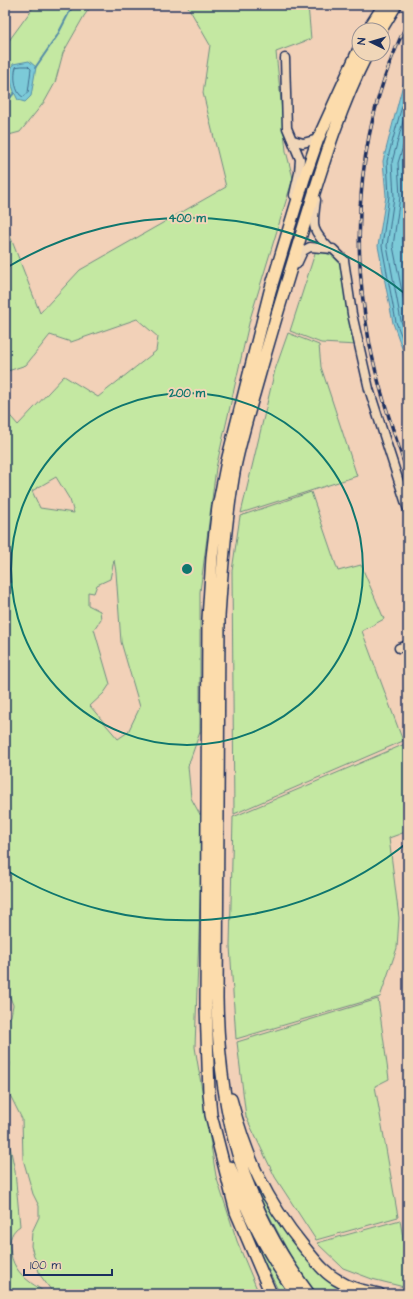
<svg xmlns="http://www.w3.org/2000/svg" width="413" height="1299" viewBox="0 0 413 1299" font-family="'Architects Daughter',sans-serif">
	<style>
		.green { fill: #c4e8a2; stroke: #708c80; fill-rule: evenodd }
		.water { fill: #7bcad8; stroke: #558ca7 }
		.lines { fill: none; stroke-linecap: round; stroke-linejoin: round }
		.shore { stroke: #416d8f; stroke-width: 1 }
		.stream { stroke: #558ca7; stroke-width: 2 }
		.minor-casing { stroke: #1b2f5e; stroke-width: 11 }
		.highway-casing { stroke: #1b2f5e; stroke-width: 14 }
		.minor { stroke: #f0d6b8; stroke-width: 8 }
		.highway { stroke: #fcdcac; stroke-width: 11 }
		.rail-casing { stroke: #1b2f5e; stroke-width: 3.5 }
		.rail { stroke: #f0d6b8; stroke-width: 2; stroke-dasharray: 6; stroke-linecap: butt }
		.ring { fill: none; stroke: #0f766e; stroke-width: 2 }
		.centre { fill: #0f766e; stroke: #f0d6b8; stroke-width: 2 }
		.ring-label { font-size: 12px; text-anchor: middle; font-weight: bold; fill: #0f766e; stroke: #f0d6b8; stroke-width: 4; stroke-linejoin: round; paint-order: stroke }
	</style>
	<rect width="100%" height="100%" fill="#f2d1b8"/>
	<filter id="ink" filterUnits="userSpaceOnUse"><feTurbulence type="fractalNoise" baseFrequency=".025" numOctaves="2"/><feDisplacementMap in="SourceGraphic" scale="8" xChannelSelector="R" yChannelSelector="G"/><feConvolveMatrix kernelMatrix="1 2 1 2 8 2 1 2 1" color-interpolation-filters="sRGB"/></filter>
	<g filter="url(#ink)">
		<path class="green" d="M35 5H92L84 16 63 53 55 83 45 101 20 132 5 136V46Z
			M187 5H308L311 39 276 52 286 151 293 178 250 319 216 468 200 592V732L188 766 191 798 203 820 195 1047 216 1176 237 1241 259 1294H54L40 1275 31 1246 32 1232 39 1217V1206L33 1194 23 1159 22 1119 9 1093 8 1083 10 1063 5 1045V1023L11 1016 13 1005 5 984V890H7L5 884 8 880 5 869V410L18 425 64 376 98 397 156 351 158 337 137 319 71 342 50 335 26 365 5 372V223L40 313 80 270 226 187 203 93 210 45ZM56 477 70 500 74 513 40 508 32 491ZM114 560 116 572 121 642 140 707 128 732 118 739 90 706 104 693 110 684 94 629 101 619 100 611 88 605V592L94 593 97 585 110 579Z
			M316 250 340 258 357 345 321 343 290 331Z
			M288 333 319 345 321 367 357 476 241 513 275 370Z
			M311 492 338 571 361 565 384 619 362 631 403 741 234 814 232 571 240 516Z
			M405 744 408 754V831L389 838 399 918 397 948 380 997 236 1039 230 946 233 817Z
			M378 999 389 1079 375 1086 398 1217 316 1240 275 1177 246 1117 237 1042Z
			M5 1122 15 1171 20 1226C12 1231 9 1239 10 1248 11 1263 19 1274 30 1282 36 1287 41 1288 45 1294H5Z
			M237 1136 314 1261 366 1294H316L313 1290 290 1255 242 1164Z
			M234 1190 272 1268 291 1294H280L250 1232Z
			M400 1220 408 1269V1288L372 1279 343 1268 317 1243Z"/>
		<path class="water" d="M29 61 36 67 31 96 25 102 18 100C12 89 8 75 13 64Z
			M408 74V365L393 323 378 246 386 196 383 161 402 88Z"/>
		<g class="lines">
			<path class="shore" d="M22 66H28L31 69 28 93 23 97C15 94 13 75 16 67Z
				M408 84 387 161 389 196 382 246 396 322 408 353
				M408 103 392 162 394 197 387 246 401 321 408 339
				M408 130 398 163 400 197 393 246 408 322"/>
			<path class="stream" d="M35 68 57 36 73 5
				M5 104 14 93"/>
			<defs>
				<path id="minor" d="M285 58 287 128 300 159 299 173 294 195
					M293 140 303 143 318 139
					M316 200C313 226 310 228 329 248
					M297 264 303 251 310 247 333 249 344 260 352 314 369 389 408 510
					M399 648 408 645"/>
				<path id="highway" d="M368 30 384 5
					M381 30 396 5
					M231 1099C247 1159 265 1199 304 1247 315 1260 324 1273 339 1281 351 1289 365 1291 379 1294
					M230 1167C247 1215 268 1253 296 1294
					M271 1294 236 1212 211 1115 209 1093 206 1006 208 619 212 557 218 507 227 461 270 291 304 179 318 139 359 49
					M309 1294C240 1202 219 1111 217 998L219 617C222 567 226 517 235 467 241 438 250 408 258 380 272 330 287 281 302 232 321 171 338 111 367 54"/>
			</defs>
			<use href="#minor" class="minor-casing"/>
			<use href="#highway" class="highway-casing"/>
			<use href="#minor" class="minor"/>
			<use href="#highway" class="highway"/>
			<defs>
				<path id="rail" d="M408 22C359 119 349 234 369 340 377 385 393 430 408 474"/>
			</defs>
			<use href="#rail" class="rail-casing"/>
			<use href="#rail" class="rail"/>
		</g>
	</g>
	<g class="ring">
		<circle cx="187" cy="569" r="176"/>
		<path d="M408 842A351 351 0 0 1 6 870M6 268A351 351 0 0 1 408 296"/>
	</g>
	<circle cx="187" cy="569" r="6" class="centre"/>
	<g class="ring-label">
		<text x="187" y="222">400 m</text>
		<text x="187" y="397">200 m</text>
	</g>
	<rect width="413" height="1299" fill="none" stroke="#f0d6b8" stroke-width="20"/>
	<rect x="10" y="10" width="393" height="1279" fill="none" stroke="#1b2f5e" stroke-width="1.5" filter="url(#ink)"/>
	<g transform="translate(371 42) rotate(275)"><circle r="19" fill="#f0d6b8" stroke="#9b9394"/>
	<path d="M0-3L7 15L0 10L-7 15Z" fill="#1b2f5e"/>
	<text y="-6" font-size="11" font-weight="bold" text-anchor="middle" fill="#1b2f5e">N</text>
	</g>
	<path d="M24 1269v6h88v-6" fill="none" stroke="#1b2f5e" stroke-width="2"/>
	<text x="30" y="1269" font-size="12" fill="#1b2f5e" stroke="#f0d6b8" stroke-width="3" paint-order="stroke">100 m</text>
</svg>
